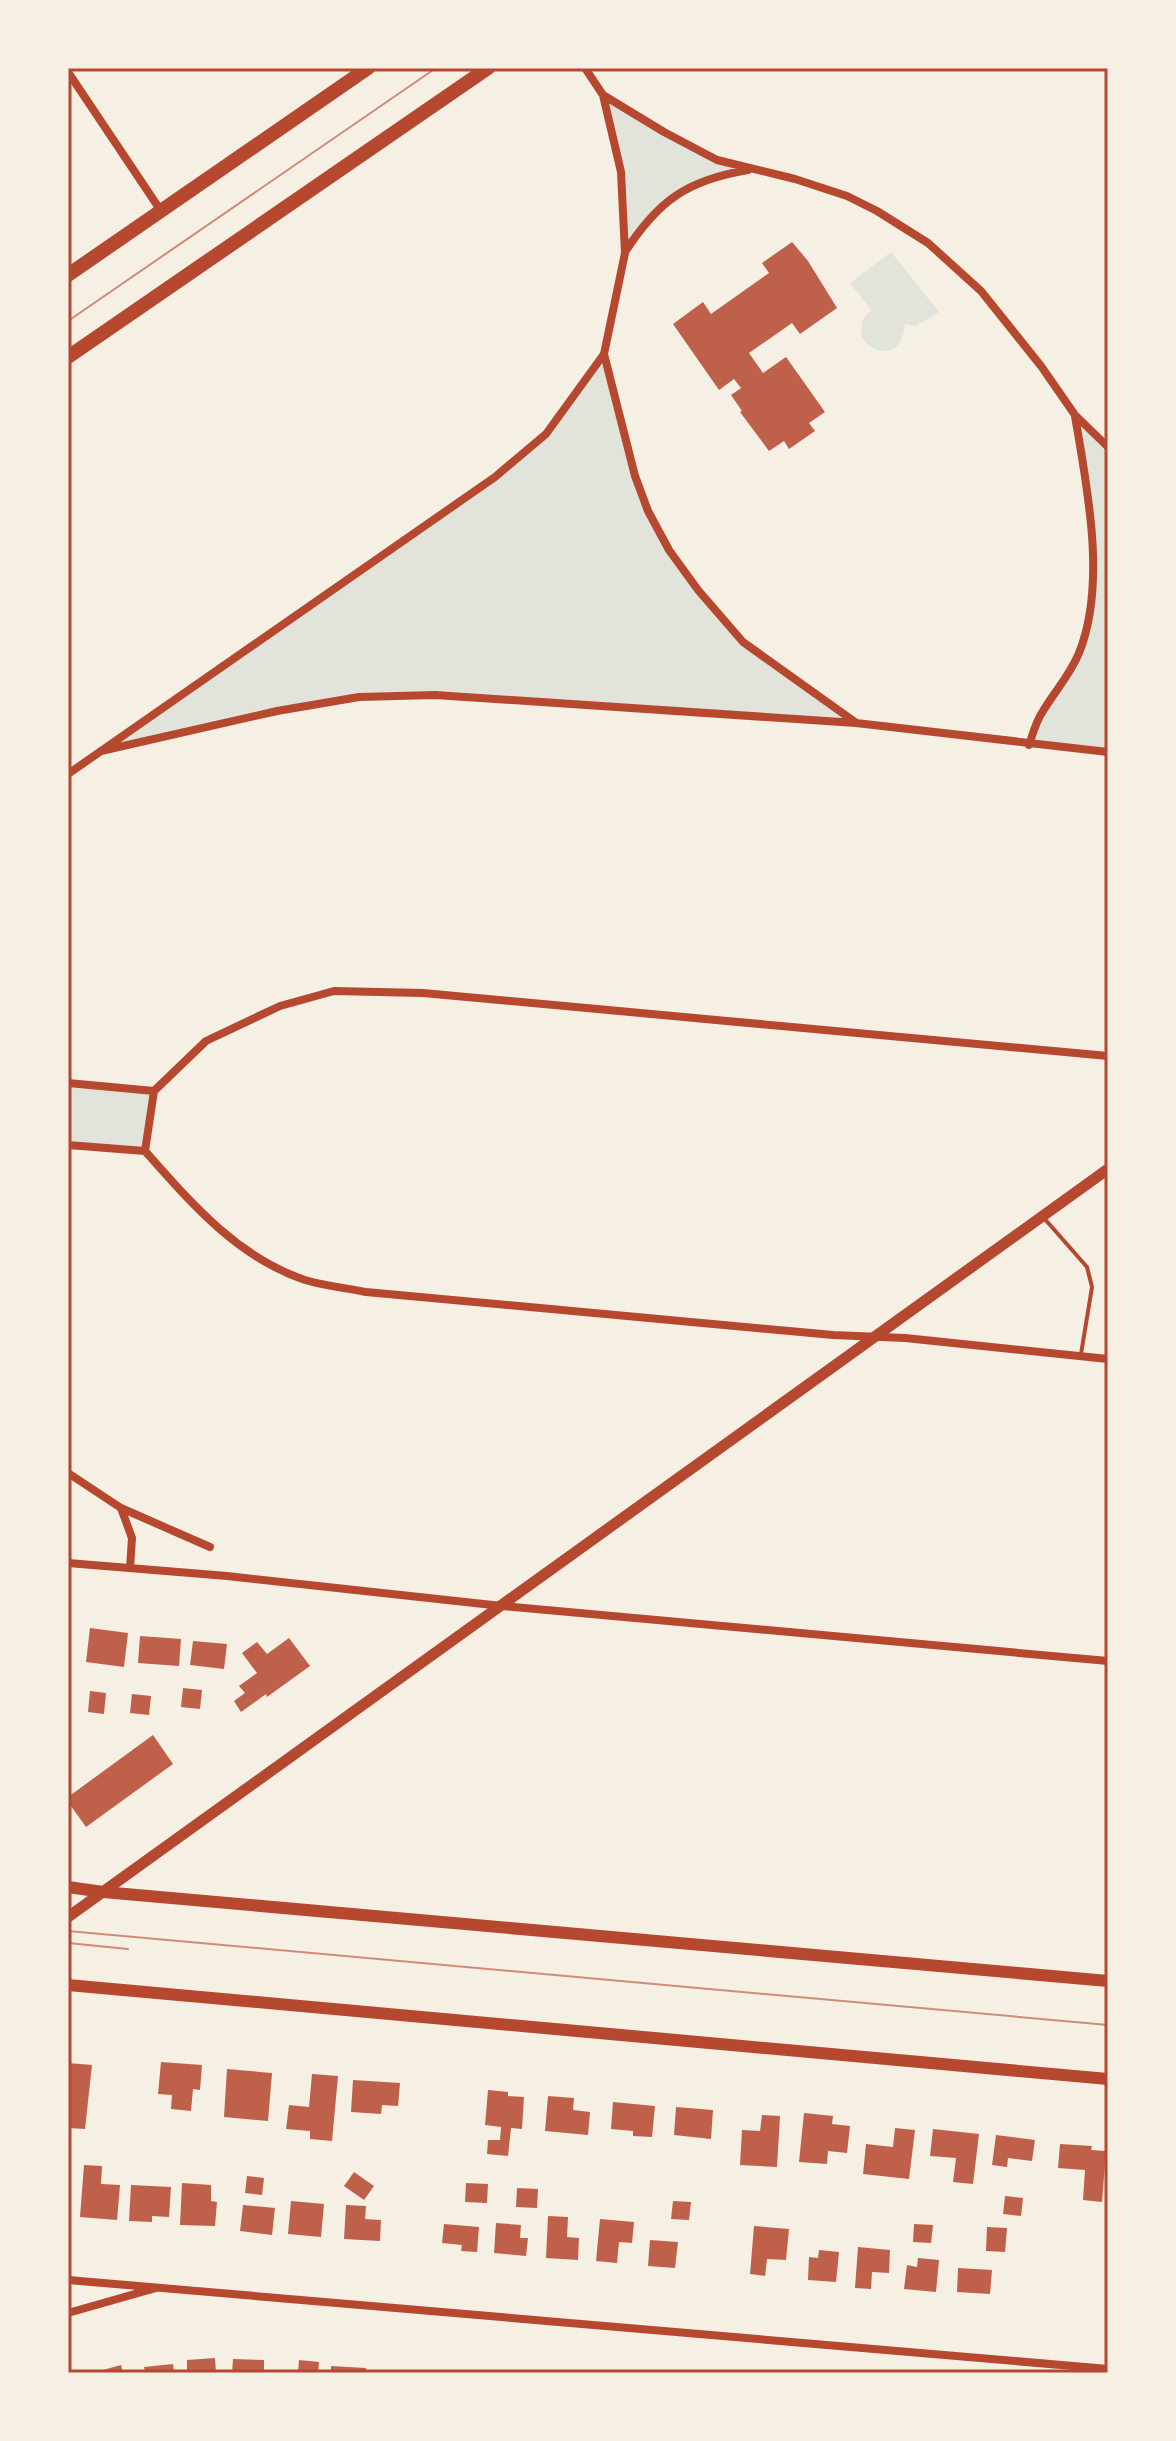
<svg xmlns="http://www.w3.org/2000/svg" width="1176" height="2441" viewBox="0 0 1176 2441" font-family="'Titillium Web',sans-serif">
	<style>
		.green { fill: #e2e4dc }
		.building { fill: #bf614a }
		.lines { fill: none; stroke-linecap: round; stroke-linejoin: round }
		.service { stroke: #b5482f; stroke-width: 4 }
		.minor { stroke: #b5482f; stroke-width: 8 }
		.tertiary { stroke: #b5482f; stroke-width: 11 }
		.secondary { stroke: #b5482f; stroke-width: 12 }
		.primary { stroke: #b5482f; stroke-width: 14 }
		.tram { stroke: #cf8b77; stroke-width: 2 }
		.neatline { fill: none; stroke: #b5482f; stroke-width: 3 }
	</style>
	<rect width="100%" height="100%" fill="#f6efe4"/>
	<path class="green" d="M603 95 717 160 751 169 725 173 667 200 625 253 621 172Z
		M891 252 939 312 916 326 905 324C903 354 878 361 861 336L862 321 871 310 850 283Z
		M604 354 635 476 669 550 743 642 856 723 435 695 359 697 101 751 495 477 546 434Z
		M1075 415 1108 447V752L1029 745 1038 719 1072 668 1090 602 1089 514Z
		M68 1083 154 1091 145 1151 68 1145Z"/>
	<path class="building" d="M792 242 808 261 837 308 800 334 792 323 749 353 763 373 786 357 825 412 809 423 815 431 789 449 784 441 769 451 740 412 742 411 731 395 741 388 734 379 719 390 673 324 703 302 711 314 769 273 762 263Z
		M90 1628 128 1633 124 1667 86 1662Z
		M140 1636 181 1639 179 1666 138 1663Z
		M289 1638 310 1666 267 1697 266 1694 241 1712 234 1701 245 1693 239 1686 257 1673 242 1653 257 1642 267 1654Z
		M193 1641 227 1644 224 1669 190 1665Z
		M183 1688 202 1690 200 1709 181 1707Z
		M90 1691 106 1693 104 1714 88 1712Z
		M132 1694 151 1696 149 1715 130 1713Z
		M153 1735 173 1764 86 1827 68 1802V1797Z
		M161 2062 202 2065 200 2090 193 2089 191 2111 171 2109 172 2095 158 2094Z
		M68 2063 92 2065 85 2129 68 2128Z
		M227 2069 272 2073 268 2121 224 2117Z
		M312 2074 338 2076 332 2141 310 2139V2131L286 2129 289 2105 309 2107Z
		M353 2080 400 2083 398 2106 382 2105 381 2114 351 2112Z
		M488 2090 508 2092V2096L524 2097 522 2129 511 2128 508 2156 487 2154 488 2140H500L501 2127 485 2125Z
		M548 2096 574 2098 573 2110 590 2112 588 2135 545 2131Z
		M613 2102 655 2106 652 2137 633 2136V2131L611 2129Z
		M676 2107 713 2110 711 2139 674 2135Z
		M804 2113 833 2116 832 2124 850 2126 847 2153 828 2151 827 2164 799 2162Z
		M762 2115 780 2116 777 2167 740 2165 742 2130 760 2131Z
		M895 2128 915 2130 909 2179 863 2174 866 2144 893 2147Z
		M933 2129 979 2134 973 2184 953 2182 956 2158 930 2156Z
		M996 2135 1035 2140 1032 2161 1008 2158 1007 2167 992 2165Z
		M1060 2144 1092 2146 1091 2150 1106 2151 1102 2202 1083 2200 1085 2170 1058 2168Z
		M84 2165 102 2166 101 2184 120 2185 117 2220 80 2217Z
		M354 2172 374 2186 364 2200 344 2186Z
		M247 2176 264 2178 262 2195 245 2193Z
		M182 2183 211 2185V2201L217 2202 215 2226 180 2225Z
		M466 2183 488 2184 487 2203 465 2202Z
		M131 2185 171 2187 169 2217 152 2216V2222L129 2221Z
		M517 2188 538 2189 537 2208 516 2207Z
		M1005 2196 1023 2198 1021 2216 1003 2214Z
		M291 2201 324 2204 321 2237 288 2234Z
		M673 2201 691 2202 689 2220 671 2219Z
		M243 2205 275 2208 272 2235 240 2231Z
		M346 2205 366 2206 365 2219 381 2220 380 2241 344 2239Z
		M548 2216 568 2217 567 2237 579 2238 578 2260 546 2258Z
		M600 2219 634 2222 632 2243 619 2242 617 2263 596 2261Z
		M496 2223 521 2225 520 2238H528L526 2256 494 2253Z
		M444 2224 479 2227 477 2252 461 2251 462 2245 442 2243Z
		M914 2224 933 2225 931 2243 913 2242Z
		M754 2226 789 2229 786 2260 767 2259 765 2276 750 2274Z
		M987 2227 1007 2228 1005 2252 986 2251Z
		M650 2240 678 2242 675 2268 648 2266Z
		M858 2247 890 2250 889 2273 872 2272 871 2289 855 2288Z
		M819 2250 839 2252 836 2282 808 2280 809 2257 818 2258Z
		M918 2258 939 2260 936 2292 904 2289 907 2265 917 2267Z
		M958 2268 992 2270 990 2294 957 2292Z
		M215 2358 216 2373H187V2360Z
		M233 2359 264 2360V2373H232Z
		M299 2360 319 2362 318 2373H298Z
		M173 2364 174 2373H145L144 2367Z
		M121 2365 123 2373H96V2372Z
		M331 2366 366 2368V2373H331Z"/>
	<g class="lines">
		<path class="service" d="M1043 1217 1087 1267 1092 1287 1081 1354"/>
		<path class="minor" d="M585 68 603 95 664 132 717 160 795 179 847 196 877 211 928 243 981 291 1041 366 1075 415 1108 447
			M68 72 161 211
			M625 252C658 201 687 180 748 170
			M604 354 635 476 648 511 669 550 698 590 743 642 855 722
			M1029 745C1033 733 1036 721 1043 711 1055 691 1070 675 1079 653 1107 584 1087 487 1075 416
			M101 751 277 711 359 697 435 695 856 723 1108 752
			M68 774 495 477 546 434 604 354 625 253 621 172 603 95
			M68 1083 154 1091
			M154 1091 145 1151C191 1203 237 1257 305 1280 325 1286 346 1288 366 1292L833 1335 905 1338 1108 1359
			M154 1091 206 1041 280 1006 334 991 423 993 1108 1056
			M68 1145 145 1151
			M68 1473 121 1508 210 1547
			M121 1508 132 1538 130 1568
			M68 1563 227 1576 502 1606 1108 1661
			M68 2280 1108 2369
			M68 2313 156 2288"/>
		<path class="tertiary" d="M68 1917 1108 1169"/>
		<path class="secondary" d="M68 1887 103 1892 1108 1981
			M68 1985 1108 2079"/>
		<path class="primary" d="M68 275 368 68
			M68 357 488 68"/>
		<path class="tram" d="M68 321 436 68
			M68 1931 1108 2025
			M68 1943 128 1949"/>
	</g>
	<rect width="1176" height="2441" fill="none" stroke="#f6efe4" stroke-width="140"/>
	<rect x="70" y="70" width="1036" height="2301" class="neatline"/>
</svg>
